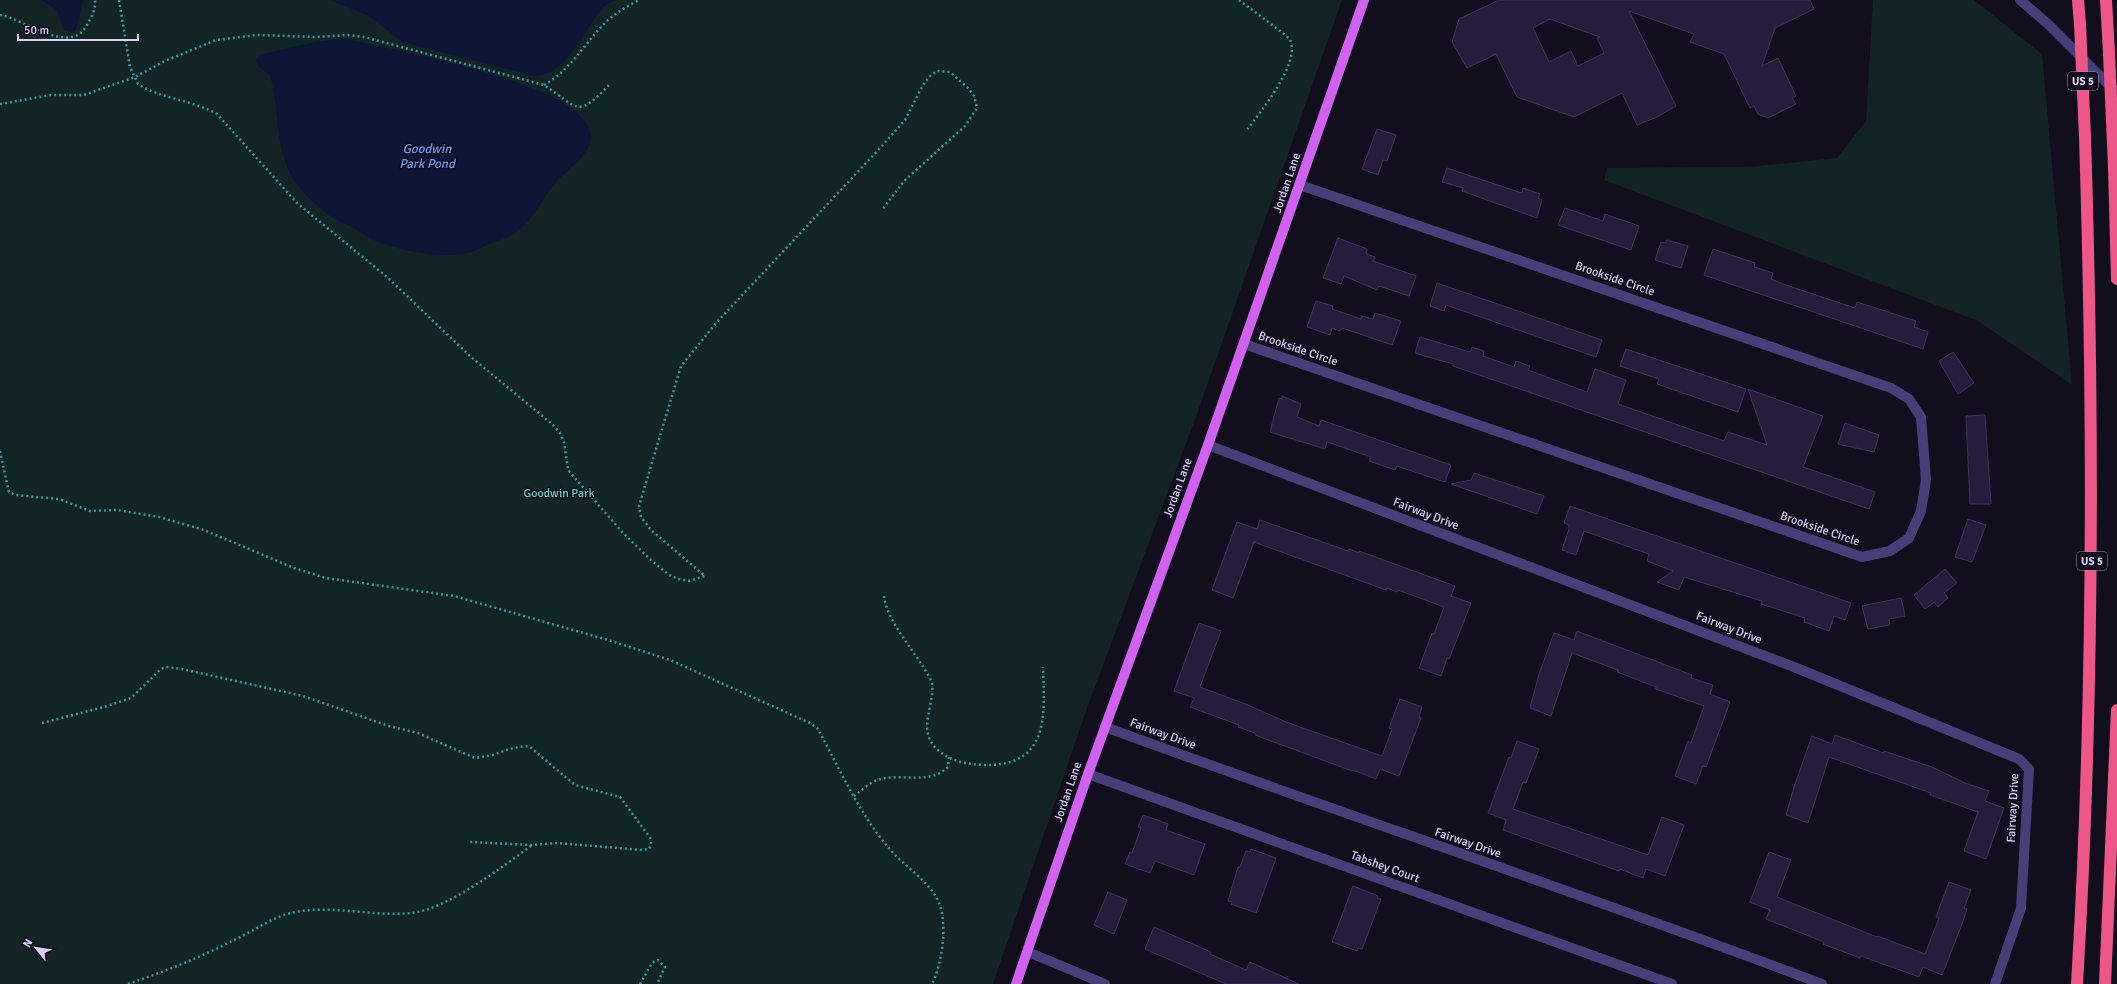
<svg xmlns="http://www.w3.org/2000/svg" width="2117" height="984" viewBox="0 0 2117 984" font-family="Signika,sans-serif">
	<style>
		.green { fill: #122426 }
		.water { fill: #0e1636 }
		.building { fill: #271c3c; stroke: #433065; fill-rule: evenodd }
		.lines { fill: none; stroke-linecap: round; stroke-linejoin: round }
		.path { stroke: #3a99a3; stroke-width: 2.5; stroke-dasharray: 2 3; stroke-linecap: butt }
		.minor { stroke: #493e77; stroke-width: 10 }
		.major { stroke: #cf62ee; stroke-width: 10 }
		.highway { stroke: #ed5788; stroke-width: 12 }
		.highway-bridge { stroke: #ed5788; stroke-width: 12 }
		.labels { text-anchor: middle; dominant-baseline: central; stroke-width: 3; stroke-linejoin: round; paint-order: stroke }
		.shield { fill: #130e1d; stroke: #9f95b8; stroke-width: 1 }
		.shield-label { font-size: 11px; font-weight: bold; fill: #dbcffa }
		.street-label { font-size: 12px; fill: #dbcffa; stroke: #130e1d }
		.park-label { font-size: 12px; fill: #64d1c7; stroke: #130e1d }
		.water-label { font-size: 13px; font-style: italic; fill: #689cef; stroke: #130e1d }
	</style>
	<rect width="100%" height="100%" fill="#130e1d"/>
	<path class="green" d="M0 0H1342L1197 414 1086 711 993 984H0Z
		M1873 0H1974L2042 54 2072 385 1978 321 1604 180 1607 168 1748 167 1837 158 1866 121Z"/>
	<path class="water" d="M41 0H83L76 30 73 33 64 30 57 10Z
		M329 0H618C614 1 609 2 606 5 584 26 569 76 534 76L403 42 367 15Z
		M343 39C362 41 379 47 398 50 442 62 562 85 586 123 602 149 571 166 556 182 541 199 534 221 514 234 508 238 499 240 492 243 482 247 472 253 462 254 434 258 402 251 376 241 367 237 360 231 351 227 346 224 340 222 335 219 321 211 299 190 291 175 275 146 279 106 270 75L258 66 256 60 259 55C287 48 315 41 343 39Z"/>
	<path class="building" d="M1499 0H1810L1814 9 1775 28 1762 66 1778 58 1796 96 1792 98 1796 104 1768 118 1758 114 1754 106 1750 108 1724 54 1690 42 1694 34 1629 11 1676 106 1657 117 1637 125 1622 93 1574 117 1517 97 1496 54 1467 68 1452 42 1459 19ZM1550 19 1600 37 1597 38 1604 53 1578 66 1571 51 1549 62 1533 28Z
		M1377 129 1396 135 1387 161 1383 160 1378 175 1362 169Z
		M1447 168 1522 193 1523 188 1540 194 1538 198 1542 200 1537 218 1462 191 1463 188 1442 182Z
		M1565 208 1603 221 1605 214 1639 226 1631 250 1558 225Z
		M1338 238 1367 249 1366 254 1375 257 1373 261 1416 276 1409 296 1379 286 1377 290 1344 276 1341 284 1323 278Z
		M1667 240 1688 246 1681 268 1655 260 1661 242 1665 243Z
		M1713 249 1755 263 1754 267 1773 273 1771 279 1783 284 1855 308 1857 302 1916 321 1914 327 1928 332 1923 349 1704 275Z
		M1437 283 1602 340 1596 357 1446 305 1444 311 1430 306Z
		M1316 301 1333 306 1332 309 1361 319 1362 316 1373 319 1375 313 1401 321 1392 345 1342 328 1340 331 1332 328 1330 335 1307 327Z
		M1420 337 1470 352 1472 347 1484 351 1483 356 1514 367 1516 361 1530 366 1528 370 1587 392 1595 369 1626 380 1618 404 1724 441 1728 432 1767 445 1748 389 1823 416 1803 467 1875 492 1869 509 1453 366V364L1421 355 1415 353Z
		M1626 349 1746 389 1738 412 1657 384 1659 379 1620 366Z
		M1953 352 1974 383 1958 394 1939 361Z
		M1282 396 1301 404 1297 417 1319 426 1321 420 1451 465 1445 482 1397 466 1395 470 1369 461 1371 457 1327 442 1325 449 1270 432 1277 405 1279 398 1282 399Z
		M1985 415 1991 504H1970L1966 416Z
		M1845 423 1879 435 1874 452 1838 444Z
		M1474 473 1544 496 1537 514 1451 484 1471 480Z
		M1570 506 1851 603 1845 620 1834 616 1829 631 1804 622 1805 618 1761 604 1762 601 1684 577 1679 590 1657 582 1673 571 1647 561 1649 554 1584 531 1576 555 1562 550 1569 529V525L1564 523Z
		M1968 519 1986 525 1972 562 1955 557Z
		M1260 520 1348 551 1349 549 1359 553V551L1455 586 1451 596 1471 603 1455 644 1449 659 1447 658 1441 676 1419 668 1432 633 1434 634 1444 607 1398 590 1397 592 1387 588 1386 590 1254 542 1233 598 1212 590 1237 522 1257 529Z
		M1945 569 1957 583 1944 593 1948 598 1938 607 1934 602 1925 609 1914 595Z
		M1901 598 1905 616 1889 619 1890 625 1868 629 1862 606Z
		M1199 623 1221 631 1200 687 1248 705 1286 722 1382 756 1392 729 1389 728 1400 699 1422 707 1419 717 1421 718 1399 776 1380 769 1376 779 1353 770 1352 771 1255 735V733L1238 727 1239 725 1190 707 1194 698 1174 691Z
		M1577 631 1692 675 1691 678 1713 685 1710 694 1730 702 1706 767 1703 766 1696 784 1675 776 1688 741 1691 743 1704 706 1656 689V687L1617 672 1618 670 1572 653 1551 716 1530 708 1539 674 1554 633 1574 640Z
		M1835 735 1884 753V751L1932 767 1965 783 1989 791 1985 801 2004 808 1986 859 1964 851 1978 812 1930 795 1931 793 1829 757 1808 823 1786 815 1794 787 1812 736 1832 744Z
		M1517 741 1539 749 1526 783 1523 782 1513 809 1648 855 1662 817 1684 825 1665 876 1646 869 1643 878 1620 869 1619 871 1503 830 1506 820 1488 813 1509 757 1511 758Z
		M1143 815 1168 824 1166 830 1205 844 1194 875 1155 861 1150 873 1125 864 1130 852 1132 853 1141 828 1138 827Z
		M1251 849 1276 858 1256 913 1231 904 1232 902 1228 901 1238 867H1240L1246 851 1250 852Z
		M1769 852 1791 860 1777 897 1877 937 1878 936 1925 954 1939 918 1936 917 1949 882 1971 890 1964 908 1967 909 1962 924 1942 975 1923 967 1919 977 1861 956 1860 958 1823 944 1824 942 1766 919 1770 910 1750 902Z
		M1353 886 1378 896 1377 898 1381 899 1362 949 1358 948 1357 951 1332 942Z
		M1108 892 1127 900 1114 934 1094 925Z
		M1154 927 1211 952 1210 954 1246 970 1250 962 1299 984H1226L1145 949Z"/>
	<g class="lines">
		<path class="path" d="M119 0 130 67 138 84C161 99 193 100 217 114L297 203 387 277 471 357 552 424 560 433 564 442 568 470 623 533 651 560 669 575 679 579 689 581 705 576 651 530 641 517 639 506 681 366 717 322 881 147 905 120 923 85 930 76 937 71 950 72 969 89 974 96 977 108 965 126 904 181 882 210
			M1239 0 1284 34C1286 36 1289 38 1290 40 1301 63 1260 112 1247 130
			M0 15C25 19 72 58 88 23 92 16 96 9 95 0
			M544 85C572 69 586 41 608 20 618 11 628 6 639 0
			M0 104 51 95H84L135 77 165 61 216 40 257 35 316 37 348 35 364 37 544 85C578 107 576 120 609 85
			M0 451 8 488 9 492 15 495 59 499 90 511 117 510 159 517 204 530 294 568 326 578 454 596 608 640 670 660 810 723 818 729C839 768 859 813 888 847 903 866 930 881 939 903 948 924 942 964 932 984
			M884 596C886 618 910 646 922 665 925 670 930 677 932 683 935 704 917 730 936 748 949 761 965 764 983 765 1049 767 1045 717 1043 667
			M42 723 104 707 131 698 161 669 166 667 182 669 303 696 389 726 418 733 475 758 493 755 509 749 525 746 530 747 575 785 620 797 651 839V845L649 849 642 850 557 843 532 845 470 842
			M854 796C861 791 869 783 877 780 901 772 929 786 948 767L949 757
			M128 984C163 972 199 958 232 941 250 933 268 920 287 914 327 903 370 917 411 913 446 910 504 866 532 845
			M640 984 652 963 658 960 665 967 657 984"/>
		<path class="minor" d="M2020 0 2048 24 2117 93
			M1244 344 1862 557 1890 551 1909 538 1921 511 1926 480 1921 417 1909 399 1891 388 1300 185
			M1208 445 1794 667 2019 759 2029 769 2021 908 1995 984
			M1105 727C1343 814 1584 894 1822 984
			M1088 774 1672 984
			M1028 952 1105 984"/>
		<path class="major" d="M1016 984 1088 774 1208 445 1364 0"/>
		<path class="highway" d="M2078 0 2080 24
			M2106 0 2109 53
			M2114 166 2117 279
			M2077 984C2094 702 2094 420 2085 137
			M2105 984 2117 710"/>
		<path class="highway-bridge" d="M2080 24 2085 137
			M2109 53 2114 166"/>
	</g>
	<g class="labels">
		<g class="shield">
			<rect x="2068" y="72" width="30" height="18" rx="3"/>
			<rect x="2077" y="552" width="30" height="18" rx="3"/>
		</g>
		<g class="shield-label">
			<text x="2083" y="81">US 5</text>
			<text x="2092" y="561">US 5</text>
		</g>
		<g class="street-label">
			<text transform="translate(1287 183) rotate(-71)">Jordan Lane</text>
			<text transform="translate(1615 279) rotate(19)">Brookside Circle</text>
			<text transform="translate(1298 349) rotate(19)">Brookside Circle</text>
			<text transform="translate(1178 488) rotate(-70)">Jordan Lane</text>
			<text transform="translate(1426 514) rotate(21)">Fairway Drive</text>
			<text transform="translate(1820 529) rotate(19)">Brookside Circle</text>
			<text transform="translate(1729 628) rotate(21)">Fairway Drive</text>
			<text transform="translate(1163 734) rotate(20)">Fairway Drive</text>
			<text transform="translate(1068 792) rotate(-71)">Jordan Lane</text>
			<text transform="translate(2013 808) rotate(-87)">Fairway Drive</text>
			<text transform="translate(1468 843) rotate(19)">Fairway Drive</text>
			<text transform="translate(1385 867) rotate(20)">Tabshey Court</text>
		</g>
		<g class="park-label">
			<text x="559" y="493">Goodwin Park</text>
		</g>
		<g class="water-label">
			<text x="427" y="149">Goodwin<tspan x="427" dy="15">Park Pond</tspan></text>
		</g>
	</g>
	<g transform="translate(36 948) rotate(300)" stroke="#130e1d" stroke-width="3" paint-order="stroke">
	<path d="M0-3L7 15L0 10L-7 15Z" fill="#dbcffa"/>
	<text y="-6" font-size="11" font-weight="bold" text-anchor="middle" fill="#dbcffa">N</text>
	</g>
	<path d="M18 34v6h120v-6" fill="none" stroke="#dbcffa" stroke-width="2"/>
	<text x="24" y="34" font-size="12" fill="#dbcffa" stroke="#130e1d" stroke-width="3" paint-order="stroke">50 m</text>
</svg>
